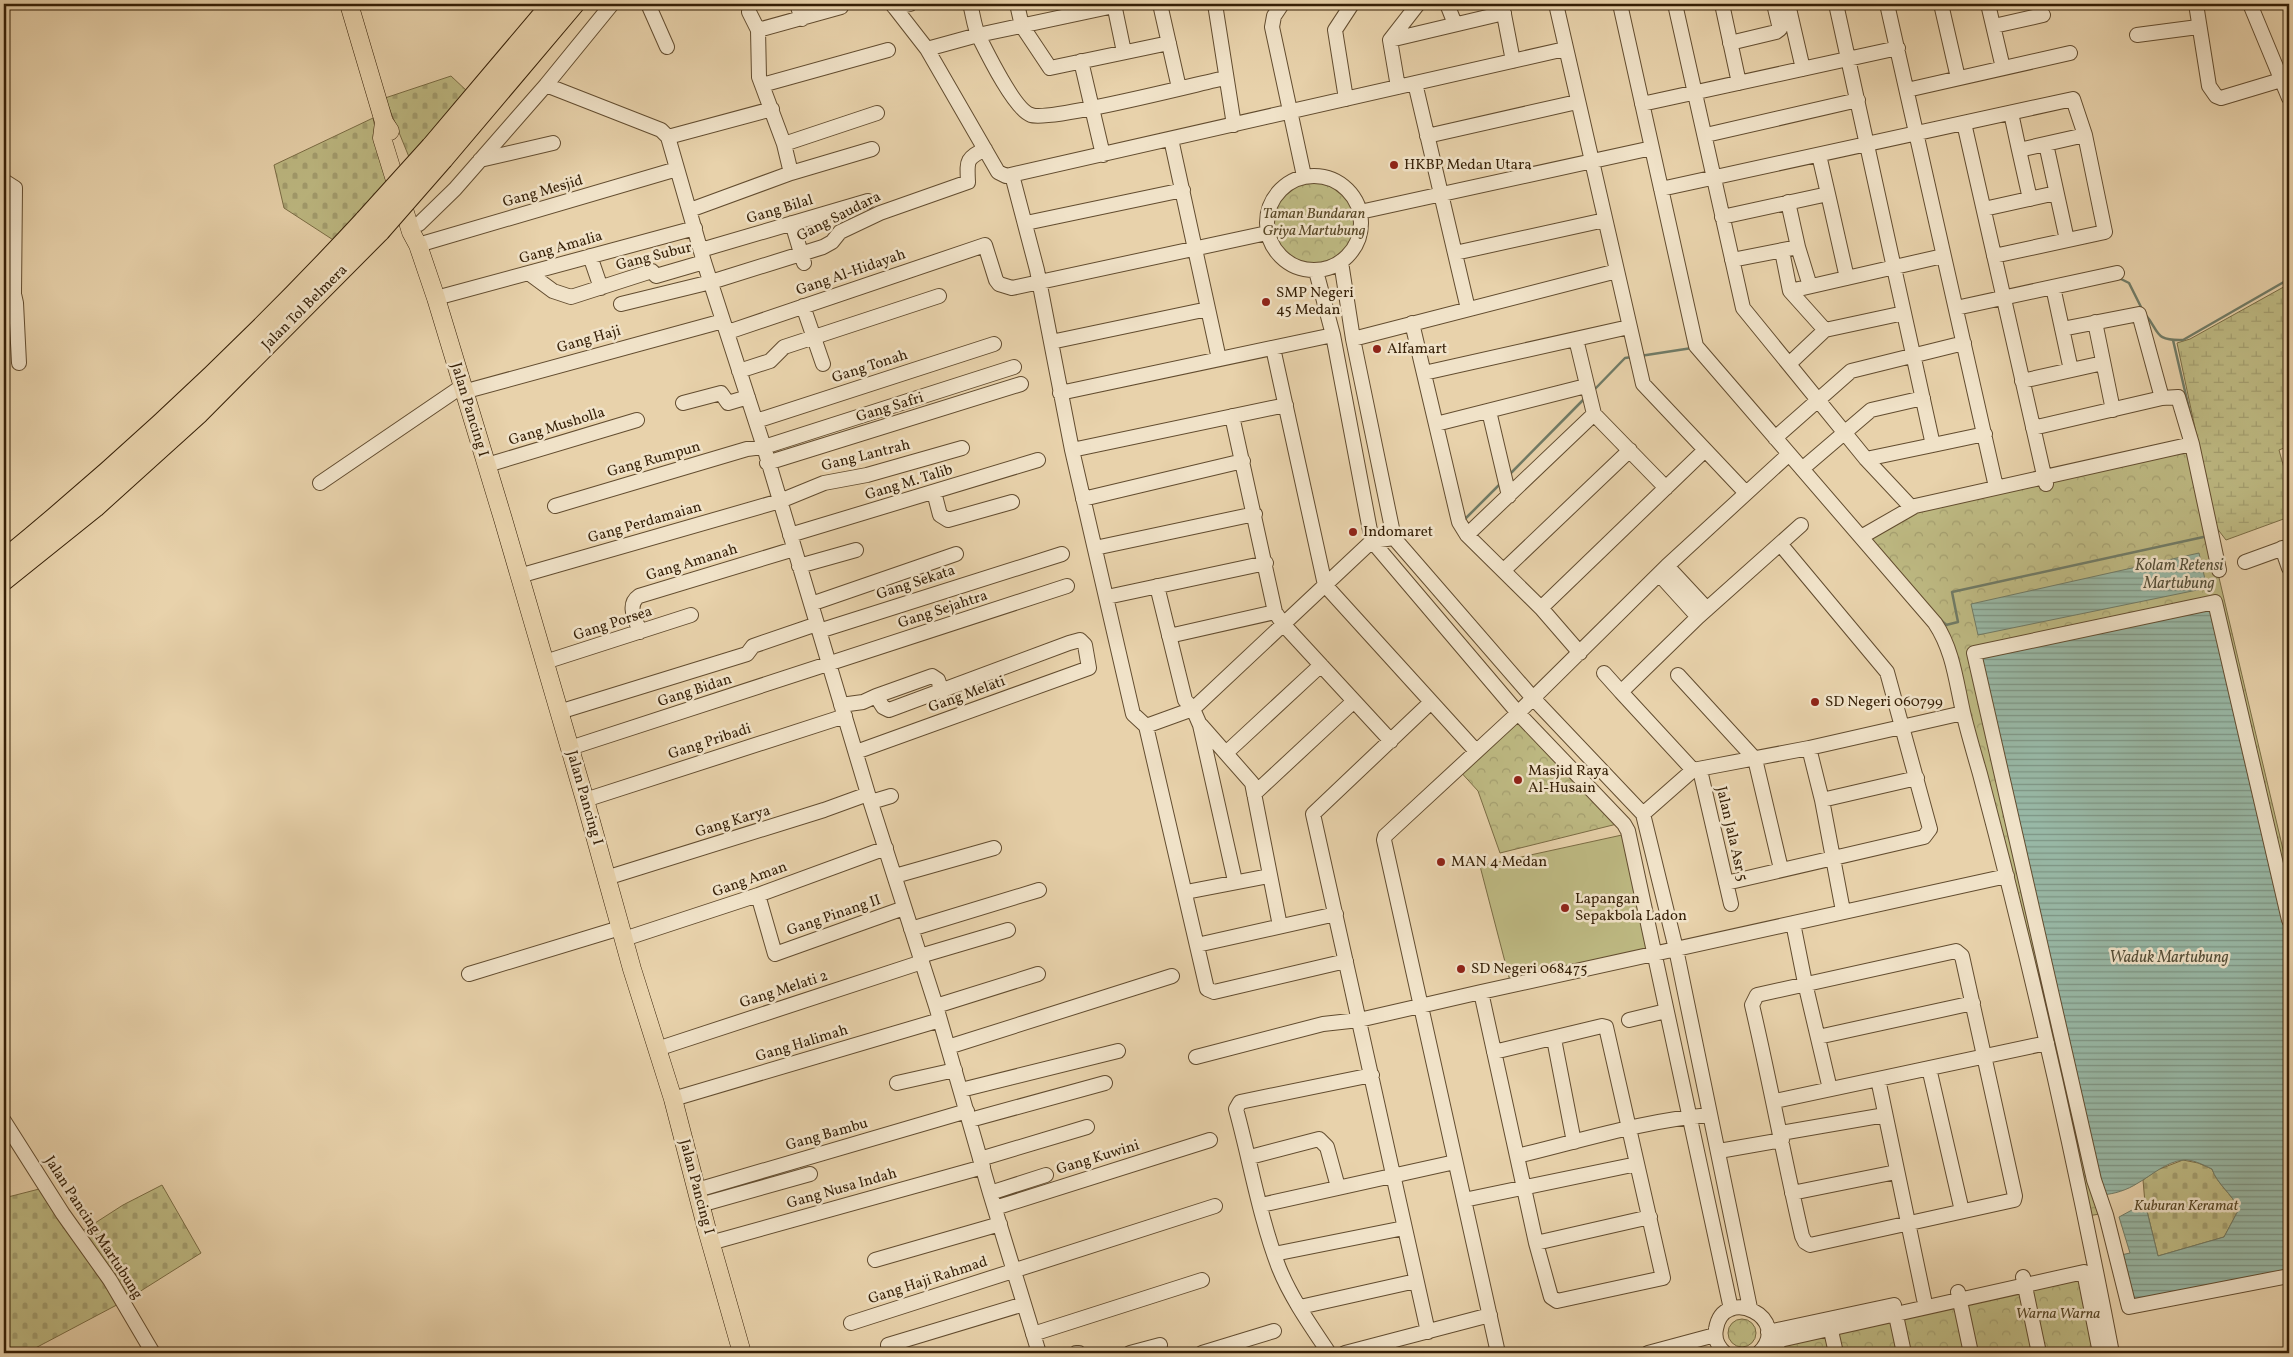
<svg xmlns="http://www.w3.org/2000/svg" width="2293" height="1357" viewBox="0 0 2293 1357" font-family="Vollkorn,serif">
	<style>
		.wetland { fill: url(#wetland-marsh); stroke: #7a6c44 }
		.cemetery { fill: url(#cemetery-stones); stroke: #7a6c44 }
		.park { fill: url(#park-crowns); stroke: #7a6c44 }
		.pitch { fill: #beba83; stroke: #7a6c44 }
		.water { fill: url(#water-rules); stroke: #707b66 }
		.lines { fill: none; stroke-linecap: round; stroke-linejoin: round }
		.stream { stroke: #707b66; stroke-width: 2.5 }
		.minor-casing { stroke: #624c2f; stroke-width: 16 }
		.major-casing { stroke: #351f06; stroke-width: 19 }
		.highway-casing { stroke: #351f06; stroke-width: 22 }
		.minor { stroke: #f0e2c8; stroke-width: 14 }
		.major { stroke: #e8d2ab; stroke-width: 18 }
		.highway { stroke: #e8d2ab; stroke-width: 20 }
		.highway-bridge-casing { stroke: #351f06; stroke-width: 22; stroke-linecap: butt }
		.highway-bridge { stroke: #e8d2ab; stroke-width: 20 }
		.poi-dot { fill: #8f2418; stroke: #f0e2c8; stroke-width: 2 }
		.labels { text-anchor: middle; dominant-baseline: central; stroke-width: 5; stroke-linejoin: round; paint-order: stroke }
		.poi-label { font-size: 15px; fill: #351f06; stroke: #f0e2c8; text-anchor: start }
		.street-label { font-size: 15px; fill: #351f06; stroke: #f0e2c8 }
		.park-label { font-size: 15px; font-style: italic; fill: #574625; stroke: #f0e2c8 }
		.water-label { font-size: 16px; font-style: italic; fill: #534d36; stroke: #f0e2c8 }
	</style>
	<defs>
		<pattern id="wetland-marsh" width="20" height="14" patternUnits="userSpaceOnUse" patternTransform="scale(1.25)"><rect width="20" height="14" fill="#beba83"/><path d="M1 5h8M5 5V1M11 12h8M15 12V8" fill="none" stroke="#a49f70"/></pattern>
		<pattern id="cemetery-stones" width="16" height="16" patternUnits="userSpaceOnUse" patternTransform="scale(1.25)"><rect width="16" height="16" fill="#beba83"/><path d="M2 7V4a2 2 0 0 1 4 0v3zM10 15v-3a2 2 0 0 1 4 0v3z" fill="#a49f70"/></pattern>
		<pattern id="park-crowns" width="20" height="18" patternUnits="userSpaceOnUse" patternTransform="scale(1.25)"><rect width="20" height="18" fill="#beba83"/><path d="M2 6a3 3 0 1 1 6 0M12 15a3 3 0 1 1 6 0" fill="none" stroke="#a49f70"/></pattern>
		<pattern id="water-rules" width="6" height="5" patternUnits="userSpaceOnUse" patternTransform="scale(1.25)"><rect width="6" height="5" fill="#98b8a6"/><path d="M0 2.5h6" fill="none" stroke="#7d9585"/></pattern>
	</defs>
	<rect width="100%" height="100%" fill="#e8d2ab"/>
	<filter id="stains"><feTurbulence type="fractalNoise" baseFrequency=".004" numOctaves="4"/><feColorMatrix values="0 0 0 0 .2 0 0 0 0 .09 0 0 0 0 .02 0 0 0 .5 -.17"/></filter>
	<radialGradient id="worn" r=".72"><stop offset=".6" stop-color="#630" stop-opacity="0"/><stop offset="1" stop-color="#630" stop-opacity=".3"/></radialGradient>
	<path class="wetland" d="M2289 284V446L2279 450 2289 486V517L2226 540 2216 527 2177 343 2190 339Z"/>
	<path class="cemetery" d="M451 76 468 92 409 157 385 98Z
		M373 118 387 182 341 245 284 208 274 165Z
		M2183 1160 2198 1163 2212 1169C2217 1184 2232 1194 2239 1209L2224 1237 2158 1256 2145 1203 2143 1180 2157 1170Z
		M162 1185 201 1253 128 1299 26 1353H4V1198L51 1186 81 1232 123 1205Z"/>
	<path class="park" d="M1267 223a47 47 0 1 1 94 0a47 47 0 1 1-94 0Z
		M2188 446 2289 875V938L2212 608 1982 658 2100 1214 2087 1216 1947 632 1862 533 1907 505Z
		M1518 716 1617 824 1500 853 1478 791 1458 769Z
		M2090 1267 2107 1353H1767L1771 1348Z
		M1728 1333a14 14 0 1 1 28 0a14 14 0 1 1-28 0Z"/>
	<path class="pitch" d="M1622 835 1649 951 1510 981 1480 866Z"/>
	<path class="water" d="M2199 553 2207 588 1978 635 1971 604Z
		M2212 608 2289 944V1272L2134 1300 2121 1255 2130 1253 2119 1217 2145 1203 2158 1256 2224 1237 2239 1209C2232 1194 2217 1184 2212 1169 2204 1165 2192 1159 2183 1160 2166 1162 2152 1175 2138 1183 2127 1190 2115 1194 2101 1195L1982 658Z"/>
	<g class="lines">
		<path class="stream" d="M2121 279 2129 283 2142 309
			M2145 314C2160 331 2153 341 2183 340L2289 279
			M2173 340 2191 417
			M1640 356 1692 348
			M1594 390 1625 358 1632 357
			M1509 475 1584 399
			M1465 519 1502 482
			M1939 618 1946 625 1958 622 1952 592 2208 536"/>
		<defs>
			<path id="minor" d="M648 4 667 47
				M797 4 802 19
				M892 4 927 49 998 172 1006 176 1565 49
				M970 4C973 14 974 27 979 37 987 53 1015 110 1031 115 1049 122 1197 84 1225 78
				M1017 4 1022 26 1050 68 1169 43
				M1114 4 1124 52
				M1160 4 1179 88
				M1215 4 1234 125
				M1282 4 1274 16 1272 27 1304 176
				M1447 4 1455 24
				M1502 4 1513 61
				M1556 4 1643 384 1746 493
				M1620 4 1696 346 1935 623C1953 650 1956 681 1963 712 1968 733 1974 753 1980 774 2031 965 2075 1159 2112 1353
				M1675 4 1743 308 1866 459 1911 507
				M1722 4 1739 83
				M1788 4 1803 69
				M1836 4 1933 445 1866 459
				M1887 4 1996 487
				M1941 4 1958 78
				M1988 4 2003 68
				M2196 4 2209 86 2216 96 2221 98 2281 80
				M2250 4 2289 98
				M894 7 910 4
				M749 12 758 30 759 77 784 144 791 173
				M1994 26 2043 15
				M758 30 841 7
				M2137 35 2198 27
				M1390 40 1504 13
				M1730 43 1776 32 1780 29 1774 4
				M927 49 978 35 1114 6
				M1081 61 1103 155
				M1415 83 1468 309
				M546 85 661 130 668 137 704 262 764 447 868 794 936 1006 990 1193 1039 1353
				M762 85 888 50
				M1398 87 1390 40 1418 4
				M1907 90 2070 53
				M1346 99 1335 30 1352 4
				M1642 104 1898 48
				M2011 113 2019 150 2085 135
				M1964 123 2046 484
				M1706 135 1858 100
				M1427 136 1577 102
				M668 137 772 109
				M1171 139 1219 359
				M784 144 877 113
				M2046 144 2067 240
				M2019 150 2030 199
				M480 160 553 143
				M1012 175 1037 270 1072 450 1133 714 1146 726 1207 989 1214 992 1346 961
				M1267 223a47 47 0 1 1 94 0a47 47 0 1 1-94 0Z
				M4 181 15 188 14 294
				M1661 189 2073 99 2085 135 2105 232 1994 256
				M1828 194 1847 278
				M1788 202 1798 247
				M1984 209 2056 193
				M690 210 791 173 872 149
				M1360 212 1652 148
				M1722 217 1828 194 1819 155
				M792 223 804 263
				M1026 223 1183 190
				M419 224 455 189 546 85 612 4
				M418 245 677 169
				M701 250 868 201
				M1782 251 1790 291
				M1455 253 1605 220
				M590 256 601 288
				M1732 260 1798 247 1810 286
				M1341 262 1353 339 1394 538 1532 697 1643 814 1676 949 1750 1308
				M1316 271 1333 335 1372 541 1518 713 1624 824 1628 831 1731 1309
				M530 274 553 291 571 297 652 271 656 276 704 262
				M2053 287 2071 370
				M4 292 14 294 16 303 19 363
				M436 298 695 228
				M621 304 711 282 823 247 832 242 840 232 880 213 968 182C967 160 966 159 985 149
				M803 306 823 364
				M1956 308 2117 273
				M2095 322 2113 410
				M1412 323 1459 522 1467 535 1541 608 1580 653
				M2062 329 2139 314 2162 398
				M1825 330 1790 291 1943 256
				M728 332 985 245 996 280 999 284 1012 288 1267 233
				M1353 339 1617 271
				M1576 339 1594 414 1666 488
				M1051 342 1208 309
				M1273 348 1325 585 1475 750
				M1789 364 1825 330 1904 313
				M739 371 770 361 784 347 939 296
				M1424 373 1629 327
				M2022 381 2103 363
				M463 392 723 321
				M1060 393 1333 335
				M683 403 721 393 728 403 748 397
				M1489 411 1509 496
				M1232 416 1275 612 1283 624 1391 741
				M756 421 994 344
				M1436 424 1586 386
				M2033 428 2162 398 2178 397 2192 444 2219 570
				M1775 438 1851 371 1964 343
				M1933 445 1985 434
				M1072 450 1286 405
				M767 463 1021 384
				M487 465 637 420
				M1802 469 1871 410 1923 398
				M320 483 461 387
				M934 492 940 515 948 520 1012 502
				M1083 499 1243 461
				M555 506 747 449 764 447 1014 367
				M790 535 1038 460
				M1467 535 1594 414
				M1861 537 1915 506 2192 444
				M1095 548 1255 514
				M2282 548 2289 568
				M2245 562 2289 546
				M799 566 856 550
				M1667 566 1707 609
				M1504 570 1630 450
				M1659 574 1698 617
				M519 576 780 501 824 483 867 475 962 448
				M1157 586 1185 700 1193 709 1200 725 1235 881
				M1107 597 1266 563
				M811 604 956 554
				M1541 608 1705 450
				M819 631 1062 554
				M640 632C636 620 626 605 639 596L794 549
				M1169 636 1275 612
				M545 662 691 615
				M1604 673 1621 692
				M1678 675 1755 759 1781 869
				M876 696 932 676 938 680 942 692
				M841 705 863 702 876 696 883 707 889 710 1069 643 1080 640 1085 645 1089 668 856 752
				M559 712 747 654 753 646 817 624
				M1201 725 1252 783 1280 926
				M1146 726 1193 709 1372 541 1394 538
				M570 748 1067 586
				M1809 748 1822 800 1843 911
				M1226 753 1321 665
				M1693 770 1621 692 1698 617 1801 525
				M1700 770 1731 904
				M1254 794 1354 701
				M585 800 845 716
				M1822 800 1917 778
				M871 802 891 796
				M1643 814 1693 770 1809 748 1963 713
				M895 876 994 848
				M606 878 824 810 868 794
				M1726 883 1924 837 1930 829 1887 672 1781 545
				M1186 892 1269 876
				M758 895 775 954 904 908
				M2289 920 2215 602 1974 653 2094 1180 2106 1215 2129 1307 2289 1276
				M1793 923 1805 983 1830 1089
				M911 929 1039 890
				M624 939 758 895 886 848
				M1197 945 1336 914
				M1956 951 1962 956 2015 1196 2014 1200 1810 1245 1805 1242 1802 1236C1784 1159 1770 1082 1752 1005L1757 995Z
				M920 956 1008 930
				M469 974 620 928
				M1481 992 1536 1243 1551 1297 1557 1301 1663 1278 1606 1027 1602 1026 1494 1052
				M936 1006 1038 974
				M1629 1020 1666 1011
				M1818 1037 1973 1003
				M1554 1039 1574 1142
				M948 1047 1172 976
				M657 1049 922 962
				M1196 1057 1323 1024 1359 1020 1481 992 2007 876
				M1929 1068 1962 1211
				M1878 1079 1924 1299
				M897 1083 955 1070
				M961 1090 1118 1051
				M673 1099 940 1020
				M1775 1101 2047 1043
				M970 1120 1105 1083
				M4 1121 63 1214 110 1280 153 1353
				M1781 1133 1885 1115
				M1719 1151 1782 1140
				M1517 1156C1580 1141 1645 1120 1710 1115
				M1250 1157 1319 1139 1327 1147 1338 1187
				M980 1159 1087 1127
				M697 1190 967 1111
				M990 1193 1046 1175
				M1792 1193 1896 1172
				M1464 1200 1637 1164
				M700 1205 810 1174
				M1261 1205 1455 1162
				M995 1208 1210 1140
				M710 1243 983 1167
				M1536 1243 1650 1217
				M1274 1254 1404 1228
				M875 1260 1000 1224
				M2023 1277 2039 1353
				M1958 1292 1971 1353
				M1894 1306 1904 1353
				M1300 1307 1416 1281
				M1829 1322 1836 1353
				M851 1323 1215 1206
				M1428 1332 1313 814 1430 703
				M1768 1332 1894 1305
				M1033 1334 1202 1280
				M888 1345 1024 1304
				M1076 1353H1079
				M1130 1353 1160 1345
				M1202 1353 1274 1331
				M1329 1353C1311 1326 1291 1298 1279 1268 1260 1219 1250 1160 1236 1109L1240 1102 1372 1075
				M1345 1353 1490 1315
				M1498 1353 1384 840 1385 836 1518 713 1667 566 1789 454
				M1648 1353 1715 1335
				M1725 1353C1718 1347 1714 1338 1716 1329 1723 1284 1794 1318 1759 1353
				M1773 1353 1780 1340 2084 1272 2100 1353"/>
			<path id="major" d="M349 4 384 122 390 131
				M384 122 382 138 411 232 418 245 436 298 503 519 585 800 632 969 673 1099 707 1230 742 1353"/>
			<path id="highway" d="M431 147 552 4
				M443 159 574 4
				M4 560C132 455 252 342 365 220
				M4 580 95 507 199 413 380 231"/>
		</defs>
		<use href="#minor" class="minor-casing"/>
		<use href="#major" class="major-casing"/>
		<use href="#highway" class="highway-casing"/>
		<use href="#minor" class="minor"/>
		<use href="#major" class="major"/>
		<use href="#highway" class="highway"/>
		<defs>
			<path id="highway-bridge" d="M365 220 431 147
				M380 231 443 159"/>
		</defs>
		<use href="#highway-bridge" class="highway-bridge-casing"/>
		<use href="#highway-bridge" class="highway-bridge"/>
	</g>
	<g class="poi-dot">
		<circle cx="1394" cy="165" r="5"/>
		<circle cx="1266" cy="302" r="5"/>
		<circle cx="1377" cy="349" r="5"/>
		<circle cx="1353" cy="532" r="5"/>
		<circle cx="1815" cy="702" r="5"/>
		<circle cx="1518" cy="780" r="5"/>
		<circle cx="1441" cy="862" r="5"/>
		<circle cx="1565" cy="908" r="5"/>
		<circle cx="1461" cy="969" r="5"/>
	</g>
	<g class="labels">
		<g class="poi-label">
			<text x="1404" y="165">HKBP Medan Utara</text>
			<text x="1276" y="293">SMP Negeri<tspan x="1276" dy="17">45 Medan</tspan></text>
			<text x="1387" y="349">Alfamart</text>
			<text x="1363" y="532">Indomaret</text>
			<text x="1825" y="702">SD Negeri 060799</text>
			<text x="1528" y="771">Masjid Raya<tspan x="1528" dy="17">Al-Husain</tspan></text>
			<text x="1451" y="862">MAN 4 Medan</text>
			<text x="1575" y="899">Lapangan<tspan x="1575" dy="17">Sepakbola Ladon</tspan></text>
			<text x="1471" y="969">SD Negeri 068475</text>
		</g>
		<g class="street-label">
			<text transform="translate(543 192) rotate(-16)">Gang Mesjid</text>
			<text transform="translate(780 210) rotate(-17)">Gang Bilal</text>
			<text transform="translate(839 217) rotate(-27)">Gang Saudara</text>
			<text transform="translate(561 248) rotate(-16)">Gang Amalia</text>
			<text transform="translate(654 257) rotate(-14)">Gang Subur</text>
			<text transform="translate(851 273) rotate(-19)">Gang Al-Hidayah</text>
			<text transform="translate(305 308) rotate(-45)">Jalan Tol Belmera</text>
			<text transform="translate(589 340) rotate(-16)">Gang Haji</text>
			<text transform="translate(870 367) rotate(-18)">Gang Tonah</text>
			<text transform="translate(890 408) rotate(-17)">Gang Safri</text>
			<text transform="translate(469 410) rotate(73)">Jalan Pancing I</text>
			<text transform="translate(557 427) rotate(-17)">Gang Musholla</text>
			<text transform="translate(866 456) rotate(-14)">Gang Lantrah</text>
			<text transform="translate(654 460) rotate(-16)">Gang Rumpun</text>
			<text transform="translate(909 483) rotate(-17)">Gang M. Talib</text>
			<text transform="translate(645 523) rotate(-16)">Gang Perdamaian</text>
			<text transform="translate(692 563) rotate(-17)">Gang Amanah</text>
			<text transform="translate(916 583) rotate(-18)">Gang Sekata</text>
			<text transform="translate(943 610) rotate(-18)">Gang Sejahtra</text>
			<text transform="translate(613 624) rotate(-18)">Gang Porsea</text>
			<text transform="translate(695 691) rotate(-18)">Gang Bidan</text>
			<text transform="translate(967 695) rotate(-20)">Gang Melati</text>
			<text transform="translate(710 742) rotate(-18)">Gang Pribadi</text>
			<text transform="translate(584 798) rotate(74)">Jalan Pancing I</text>
			<text transform="translate(733 822) rotate(-17)">Gang Karya</text>
			<text transform="translate(1731 834) rotate(77)">Jalan Jala Asr 5</text>
			<text transform="translate(750 880) rotate(-20)">Gang Aman</text>
			<text transform="translate(834 916) rotate(-19)">Gang Pinang II</text>
			<text transform="translate(784 990) rotate(-18)">Gang Melati 2</text>
			<text transform="translate(802 1044) rotate(-17)">Gang Halimah</text>
			<text transform="translate(827 1135) rotate(-16)">Gang Bambu</text>
			<text transform="translate(1098 1158) rotate(-17)">Gang Kuwini</text>
			<text transform="translate(696 1187) rotate(75)">Jalan Pancing I</text>
			<text transform="translate(842 1189) rotate(-16)">Gang Nusa Indah</text>
			<text transform="translate(93 1228) rotate(57)">Jalan Pancing Martubung</text>
			<text transform="translate(928 1281) rotate(-18)">Gang Haji Rahmad</text>
		</g>
		<g class="park-label">
			<text x="1314" y="214">Taman Bundaran<tspan x="1314" dy="17">Griya Martubung</tspan></text>
			<text x="2186" y="1206">Kuburan Keramat</text>
			<text x="2058" y="1314">Warna Warna</text>
		</g>
		<g class="water-label">
			<text x="2179" y="566">Kolam Retensi<tspan x="2179" dy="18">Martubung</tspan></text>
			<text x="2169" y="958">Waduk Martubung</text>
		</g>
	</g>
	<rect width="2293" height="1357" fill="none" stroke="#e8d2ab" stroke-width="20"/>
	<rect x="5" y="5" width="2283" height="1347" fill="none" stroke="#351f06" stroke-width="2.5"/>
	<rect x="10" y="10" width="2273" height="1337" fill="none" stroke="#351f06"/>
	<rect width="100%" height="100%" filter="url(#stains)"/>
	<rect width="100%" height="100%" fill="url(#worn)"/>
</svg>
